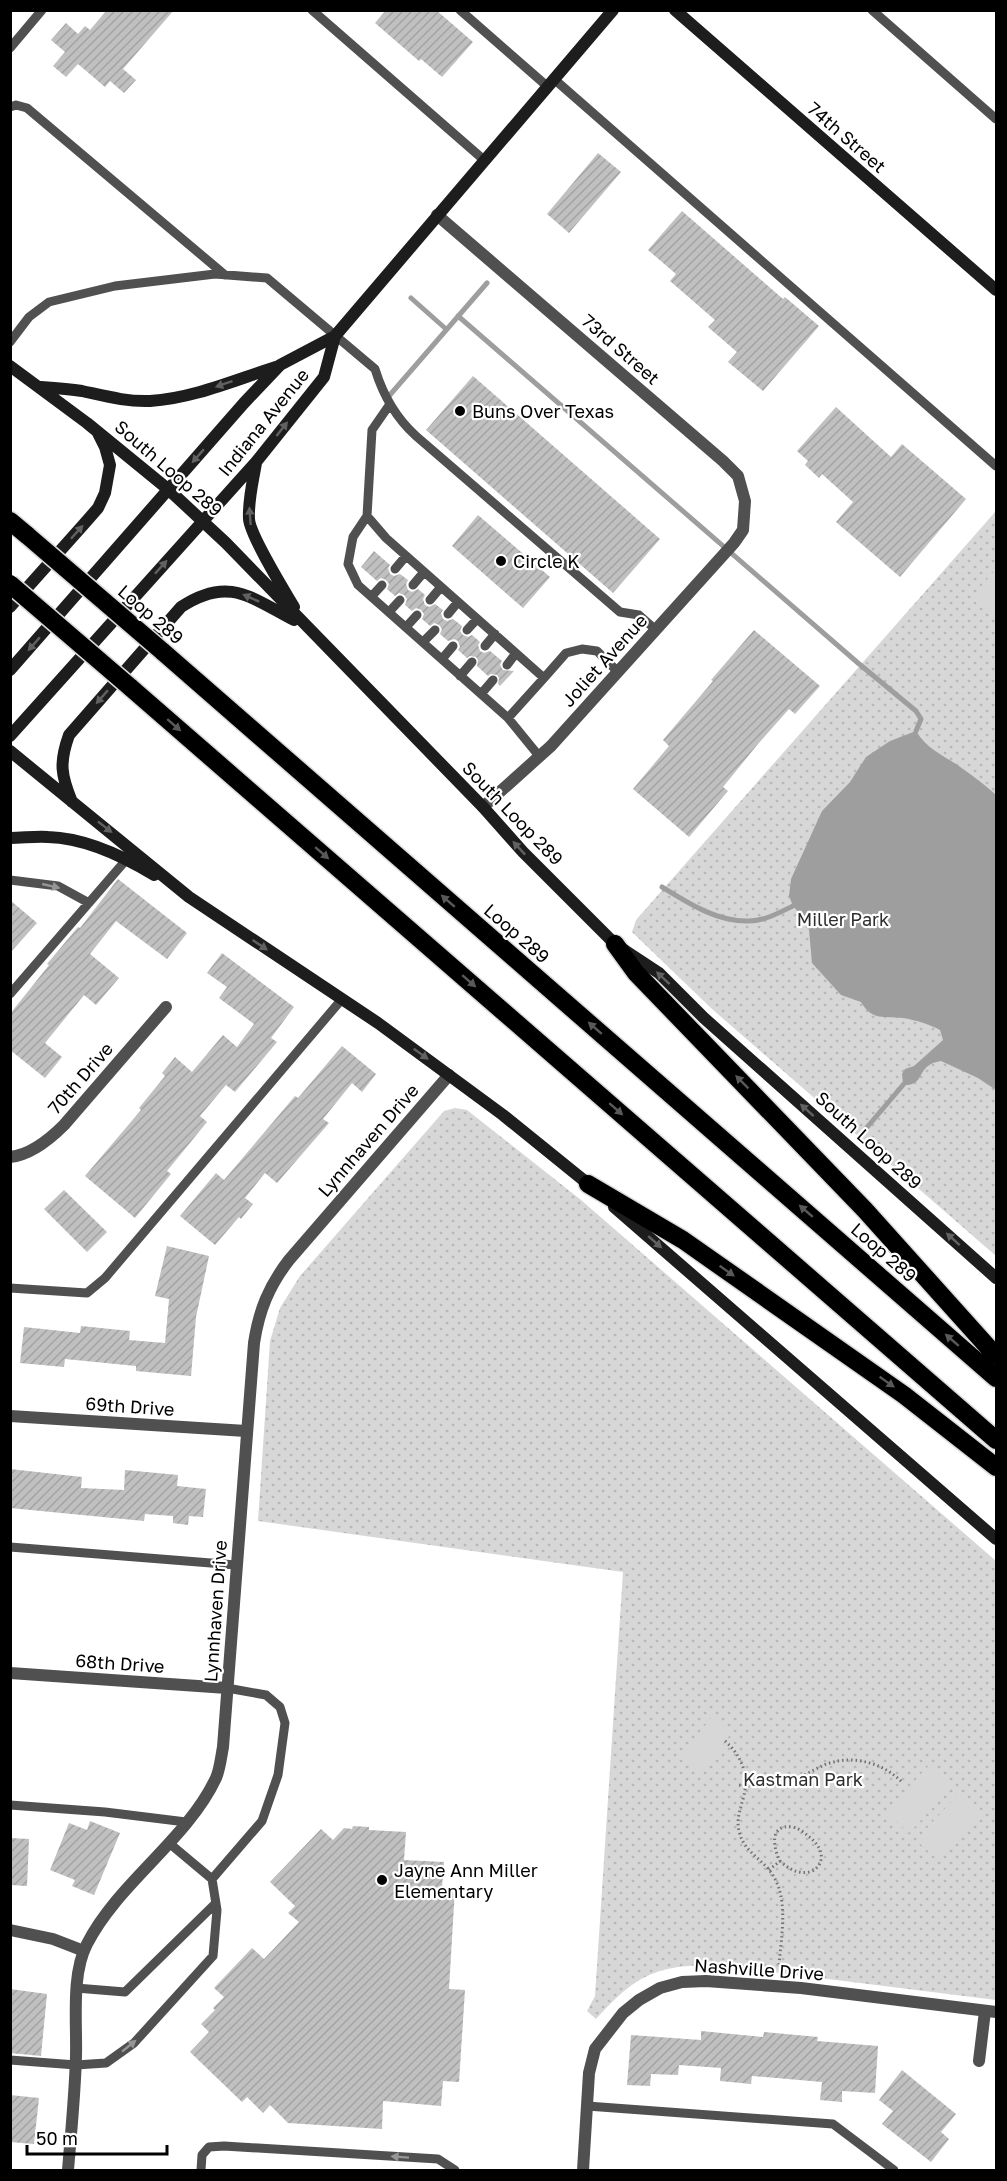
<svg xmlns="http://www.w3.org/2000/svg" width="1007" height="2181" viewBox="0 0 1007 2181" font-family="'Golos Text',sans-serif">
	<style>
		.park { fill: url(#park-dots) }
		.pitch { fill: #d7d7d7 }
		.water { fill: #9e9e9e }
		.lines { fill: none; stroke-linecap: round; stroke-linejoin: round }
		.stream { stroke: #9e9e9e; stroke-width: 5 }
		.building { fill: url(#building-hatch) }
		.highway-casing { stroke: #dbdbdb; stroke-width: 21 }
		.path { stroke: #727272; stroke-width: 3; stroke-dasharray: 1.5 3; stroke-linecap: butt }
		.lane { stroke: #505050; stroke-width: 9 }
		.street { stroke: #505050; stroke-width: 12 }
		.secondary { stroke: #1d1d1d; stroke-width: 12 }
		.highway { stroke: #000; stroke-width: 18 }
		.highway-bridge-casing { stroke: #dbdbdb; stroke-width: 21; stroke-linecap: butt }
		.highway-bridge { stroke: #000; stroke-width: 18 }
		.oneway { fill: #616161 }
		.oneway2 { fill: #595959 }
		.oneway3 { fill: #969696 }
		.poi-dot { fill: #000; stroke: #fff; stroke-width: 2 }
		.labels { text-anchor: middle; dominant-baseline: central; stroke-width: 4.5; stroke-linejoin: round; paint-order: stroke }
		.street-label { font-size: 18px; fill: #000; stroke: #fff }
		.poi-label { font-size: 18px; fill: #000; stroke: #fff; text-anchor: start }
		.park-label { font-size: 18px; fill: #2e2e2e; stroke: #fff }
	</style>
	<defs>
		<pattern id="park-dots" width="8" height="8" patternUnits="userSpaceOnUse" patternTransform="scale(1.5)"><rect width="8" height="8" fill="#d7d7d7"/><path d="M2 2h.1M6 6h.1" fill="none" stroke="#b7b7b7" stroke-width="1.8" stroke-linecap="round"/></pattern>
		<pattern id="building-hatch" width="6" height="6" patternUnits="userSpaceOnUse" patternTransform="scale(1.5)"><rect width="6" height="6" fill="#c0c0c0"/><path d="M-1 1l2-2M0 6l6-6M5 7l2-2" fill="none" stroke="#a3a3a3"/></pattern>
	</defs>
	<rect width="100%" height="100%" fill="#fff"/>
	<path class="park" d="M996 511V1256L712 1009 632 932 636 920Z
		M455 1108 467 1110 581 1200 996 1561V2000L717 1965C656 1965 637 1974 596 2019L587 2011 595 1996 623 1572 258 1521 270 1341 280 1308 300 1276 444 1111Z"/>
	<path class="pitch" d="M996 569V618L995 620 971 598Z
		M713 1715 733 1731 702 1771 682 1755Z
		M931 1763 954 1785 909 1833 886 1812Z
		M961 1791 984 1813 939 1861 916 1840Z"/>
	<path class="water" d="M916 731C928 751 946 756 963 769 975 777 986 786 996 795V1090L978 1078 941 1061C938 1062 934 1062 931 1064 917 1072 923 1086 903 1085L902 1074 905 1069 914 1066 943 1040 940 1030C929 1024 915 1020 903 1018 884 1016 872 1021 861 1002L841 995 812 963 809 930 805 920 793 906 789 896 791 879 822 811 850 782 866 757 890 741Z"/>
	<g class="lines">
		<path class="stream" d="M411 298 446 329
			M458 316 858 663 916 711 921 719 916 731
			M389 396 487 283
			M662 887C688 903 717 922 749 921 765 921 780 912 793 906
			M863 1132 903 1085"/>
	</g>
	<path class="building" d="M107 10H174L123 69 136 80 124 93 110 81 105 87 78 64 66 77 53 66 65 52 51 40 66 23 78 34 85 26 90 30Z
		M386 10H436L473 42 442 77 421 59 419 61 375 23Z
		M598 153 621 172 569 233 547 214Z
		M682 211 783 299 785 297 819 326 763 391 728 362 737 352 708 327 715 320 670 281 676 274 648 250Z
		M473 376 660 539 613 593 426 430Z
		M836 407 891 457 902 444 966 499 900 577 836 522 853 502 822 474 819 478 805 465 808 461 797 451Z
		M478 515 550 577 523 608 452 546Z
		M374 551 390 565 388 568 390 574 394 576 400 574 408 580 406 584 408 590 412 592 418 589 425 595 423 599 425 605 429 607 435 604 443 610 441 613 443 619 447 621 453 619 462 626 460 631 463 635 468 637 472 635 480 642 478 645 480 651 484 653 490 651 502 661 500 665 503 670 514 671 500 686 498 684 499 678 497 675 491 674 488 676 477 666 478 660 476 657 470 656 467 658 458 650 460 647 458 641 454 639 448 641 440 634 442 629 439 625 434 623 430 626 422 619 424 614 421 610 416 608 412 611 405 605 407 599 404 595 399 593 395 596 387 589 389 584 386 580 381 578 377 581 361 567Z
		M754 630 820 686 795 714 789 709 758 744 723 787 728 791 689 837 633 789 669 746 663 740 713 681 711 680Z
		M118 879 187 933 167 959 116 921 90 954 119 978 96 1005 84 995 45 1043 62 1057 45 1078 10 1050V1014L49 965 47 964 78 927 80 928Z
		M10 900 37 923 10 953Z
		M222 953 294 1007 271 1038 277 1042 235 1092 226 1085 200 1116 207 1122 167 1171 171 1174 135 1218 85 1176 141 1110 139 1108 165 1076 162 1073 175 1057 192 1072 223 1035 237 1047 254 1024 219 998 227 987 207 973Z
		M342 1046 376 1074 362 1092 352 1083 323 1119 329 1123 277 1183 265 1173 245 1198 253 1204 241 1219 239 1217 215 1245 180 1216 216 1173 224 1180 295 1096 298 1098Z
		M64 1190 107 1232 87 1252 44 1209Z
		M167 1246 209 1256 196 1317 191 1376 136 1371V1366L65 1359 64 1367 20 1363 24 1327 80 1333 81 1326 130 1331 129 1340 165 1343 169 1299 155 1296Z
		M10 1469 82 1477 81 1488 124 1490 125 1470 178 1475 177 1486 206 1489 203 1517 189 1516 188 1525 173 1523V1516L145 1514 144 1521 10 1508Z
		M90 1821 120 1833 94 1895 72 1886 75 1880 50 1870 69 1823 87 1830Z
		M353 1826 369 1827V1830L406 1832 404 1860 444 1862 442 1887 455 1888 449 1989 465 1990 459 2082 443 2081 441 2106 383 2101 382 2129 288 2123 270 2105 263 2113 247 2097 242 2102 190 2052 209 2032 201 2024 215 2010 213 2008 224 1997 214 1988 252 1948 264 1959 299 1922 288 1913 295 1906 270 1882 321 1829 333 1840 344 1828 352 1829Z
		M10 1838 29 1839 27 1886 10 1885Z
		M10 1989 47 1994 41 2056 10 2053Z
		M701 2031 763 2037 764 2032 818 2037 817 2041 878 2046 875 2093 842 2091V2102L820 2100 822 2082 752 2076 751 2084 720 2081 721 2068 679 2065 678 2075 651 2074 650 2086 627 2085 631 2035 701 2040Z
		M902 2070 956 2114 941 2132 949 2139 931 2162 882 2124 893 2111 879 2100Z
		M10 2095 39 2098 34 2144 10 2142Z"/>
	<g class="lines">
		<defs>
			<path id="highway" d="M10 521 28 536
				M162 651 996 1378
				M130 687 996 1440
				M615 944 636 973 865 1210 996 1356
				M588 1184 683 1240 904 1395 996 1467"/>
		</defs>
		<use href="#highway" class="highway-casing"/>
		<path class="path" d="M725 1741C741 1755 749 1774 744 1795 741 1808 736 1818 739 1831 743 1850 759 1857 770 1871 790 1897 781 1936 779 1966
			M739 1785C755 1787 770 1787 785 1783 799 1779 811 1771 824 1765 851 1754 882 1762 902 1782
			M769 1870 780 1861C773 1848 769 1824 792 1827 798 1828 804 1832 808 1836 839 1858 810 1890 780 1861"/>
		<path class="lane" d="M312 10 484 160
			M460 10 548 87
			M872 10 996 119
			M10 48 42 10
			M554 79 996 466
			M10 107 16 105 27 108 225 275
			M10 342 29 317 49 302 115 286 215 274 267 278 375 369C383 395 396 418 416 436L620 612 639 615 656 630
			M390 404 372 430 367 516 386 538 544 678 566 653 582 649 597 651 618 672
			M367 516 353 537 348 564 358 585 508 718 539 756
			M395 569 406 556
			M413 585 424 572
			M372 596 382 585
			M430 600 441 587
			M389 612 400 600
			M448 614 458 602
			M406 627 417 615
			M467 630 477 619
			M423 642 435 630
			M485 646 495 634
			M442 659 453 646
			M507 665 516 653
			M460 676 472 662
			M481 694 493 680
			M508 718 544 678
			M10 880 58 886 89 903
			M10 994 126 860
			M10 1288 87 1293 105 1278 342 999
			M10 1547 236 1565
			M10 1805 105 1812 186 1822
			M169 1843 212 1879 262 1821 278 1775 285 1723 280 1707 266 1695 227 1688
			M76 1988 125 1992 216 1903
			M10 2060 76 2065 106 2063 134 2043 213 1956 217 1910 212 1879
			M587 2106 833 2124 894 2170
			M201 2170 202 2155 209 2147 224 2146 438 2159 455 2170"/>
		<path class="street" d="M437 215 723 461 738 476 745 501 743 530 734 543 551 746 483 807
			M10 1157C31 1155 50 1139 64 1125L166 1007
			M10 1416 246 1431
			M10 1673 227 1688
			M10 1930 53 1939 84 1951
			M979 2061 985 2011
			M68 2170C71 2133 75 2094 76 2056 77 2023 71 1974 87 1944 118 1883 187 1840 216 1778 220 1769 221 1757 223 1747L254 1343C259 1310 269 1286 289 1260L449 1075
			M583 2170 589 2073 595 2049 623 2013 639 2000 660 1988 682 1982 706 1981 801 1988 996 2012"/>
		<path class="secondary" d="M675 10 996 290
			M10 366 87 423 169 490 226 543 483 807 523 852 615 944 659 973 704 1018 996 1278
			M41 387C55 388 69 389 82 391 105 396 127 402 150 401 195 398 237 379 279 366
			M256 463C253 481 248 500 249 519 250 535 284 590 294 607
			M10 607 84 524 98 508 105 493 110 465 105 447 98 433
			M10 670 244 403 280 365 335 336 613 10
			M10 736 256 462 324 377 335 336
			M10 751 189 897 378 1023 503 1115 592 1187
			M72 802C61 775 59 763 69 735L181 607C228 576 250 597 294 620
			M10 838C23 838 36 836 48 837 86 838 123 856 154 875
			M614 1207 996 1539"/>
		<use href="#highway" class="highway"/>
		<defs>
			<path id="highway-bridge" d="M28 536 162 651
				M10 584 130 687"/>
		</defs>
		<use href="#highway-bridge" class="highway-bridge-casing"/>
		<use href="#highway-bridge" class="highway-bridge"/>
	</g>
	<defs><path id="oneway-solid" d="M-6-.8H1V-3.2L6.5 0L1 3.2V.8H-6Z" transform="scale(1.5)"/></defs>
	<g class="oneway">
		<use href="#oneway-solid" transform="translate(224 384) rotate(161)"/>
		<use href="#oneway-solid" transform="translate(282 429) rotate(-52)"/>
		<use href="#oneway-solid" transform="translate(198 456) rotate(131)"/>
		<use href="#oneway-solid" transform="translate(250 516) rotate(-94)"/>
		<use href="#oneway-solid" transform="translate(77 532) rotate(-48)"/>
		<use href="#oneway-solid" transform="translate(161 567) rotate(-48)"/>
		<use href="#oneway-solid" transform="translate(251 598) rotate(-156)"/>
		<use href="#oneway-solid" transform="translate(34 644) rotate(131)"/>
		<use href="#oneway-solid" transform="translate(102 697) rotate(131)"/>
		<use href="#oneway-solid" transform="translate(105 827) rotate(38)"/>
		<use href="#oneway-solid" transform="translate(519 848) rotate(-133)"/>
		<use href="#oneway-solid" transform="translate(260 945) rotate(34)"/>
		<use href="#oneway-solid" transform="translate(663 978) rotate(-137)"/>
		<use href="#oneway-solid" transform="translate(421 1054) rotate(36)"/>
		<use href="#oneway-solid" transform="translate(807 1110) rotate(-138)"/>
		<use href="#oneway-solid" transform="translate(953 1239) rotate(-138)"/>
		<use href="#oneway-solid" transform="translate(655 1242) rotate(41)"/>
	</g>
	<g class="oneway2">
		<use href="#oneway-solid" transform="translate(174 725) rotate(41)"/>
		<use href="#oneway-solid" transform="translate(322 853) rotate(41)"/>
		<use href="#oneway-solid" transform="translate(448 901) rotate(-139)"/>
		<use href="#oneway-solid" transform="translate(469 981) rotate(41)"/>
		<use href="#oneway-solid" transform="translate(595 1028) rotate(-139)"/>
		<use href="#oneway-solid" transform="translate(742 1082) rotate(-135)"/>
		<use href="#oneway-solid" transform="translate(616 1109) rotate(41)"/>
		<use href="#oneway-solid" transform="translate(806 1211) rotate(-139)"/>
		<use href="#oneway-solid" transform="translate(727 1271) rotate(35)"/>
		<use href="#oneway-solid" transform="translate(952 1340) rotate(-139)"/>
		<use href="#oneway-solid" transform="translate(887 1382) rotate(35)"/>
	</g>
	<g class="oneway3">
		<use href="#oneway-solid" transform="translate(51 886) rotate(13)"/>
		<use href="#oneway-solid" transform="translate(129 2046) rotate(-39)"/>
		<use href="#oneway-solid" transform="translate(400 2157) rotate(-176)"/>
	</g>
	<g class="poi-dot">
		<circle cx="460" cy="411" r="6"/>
		<circle cx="501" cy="561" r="6"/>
		<circle cx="382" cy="1880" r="6"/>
	</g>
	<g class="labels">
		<g class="street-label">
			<text transform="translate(847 137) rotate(41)">74th Street</text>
			<text transform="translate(621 349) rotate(41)">73rd Street</text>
			<text transform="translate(263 422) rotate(-51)">Indiana Avenue</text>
			<text transform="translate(169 468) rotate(41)">South Loop 289</text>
			<text transform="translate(151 614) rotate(41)">Loop 289</text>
			<text transform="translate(604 660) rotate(-48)">Joliet Avenue</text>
			<text transform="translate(513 813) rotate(46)">South Loop 289</text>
			<text transform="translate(517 933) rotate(41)">Loop 289</text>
			<text transform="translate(80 1078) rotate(-49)">70th Drive</text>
			<text transform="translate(368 1140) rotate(-49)">Lynnhaven Drive</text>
			<text transform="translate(869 1140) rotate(42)">South Loop 289</text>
			<text transform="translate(884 1252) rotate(41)">Loop 289</text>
			<text transform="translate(130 1406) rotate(4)">69th Drive</text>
			<text transform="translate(215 1611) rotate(-86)">Lynnhaven Drive</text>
			<text transform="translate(120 1663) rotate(4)">68th Drive</text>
			<text transform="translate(759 1969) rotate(4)">Nashville Drive</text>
		</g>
		<g class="poi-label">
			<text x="472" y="411">Buns Over Texas</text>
			<text x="513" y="561">Circle K</text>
			<text x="394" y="1870">Jayne Ann Miller<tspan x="394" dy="21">Elementary</tspan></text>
		</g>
		<g class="park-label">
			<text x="843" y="919">Miller Park</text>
			<text x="803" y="1779">Kastman Park</text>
		</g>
	</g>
	<rect width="1007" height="2181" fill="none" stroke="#000000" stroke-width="24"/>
	<path d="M27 2145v9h140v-9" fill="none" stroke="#000000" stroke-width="3"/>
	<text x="36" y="2145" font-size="18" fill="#000000" stroke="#ffffff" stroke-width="4.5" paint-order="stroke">50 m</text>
</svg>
